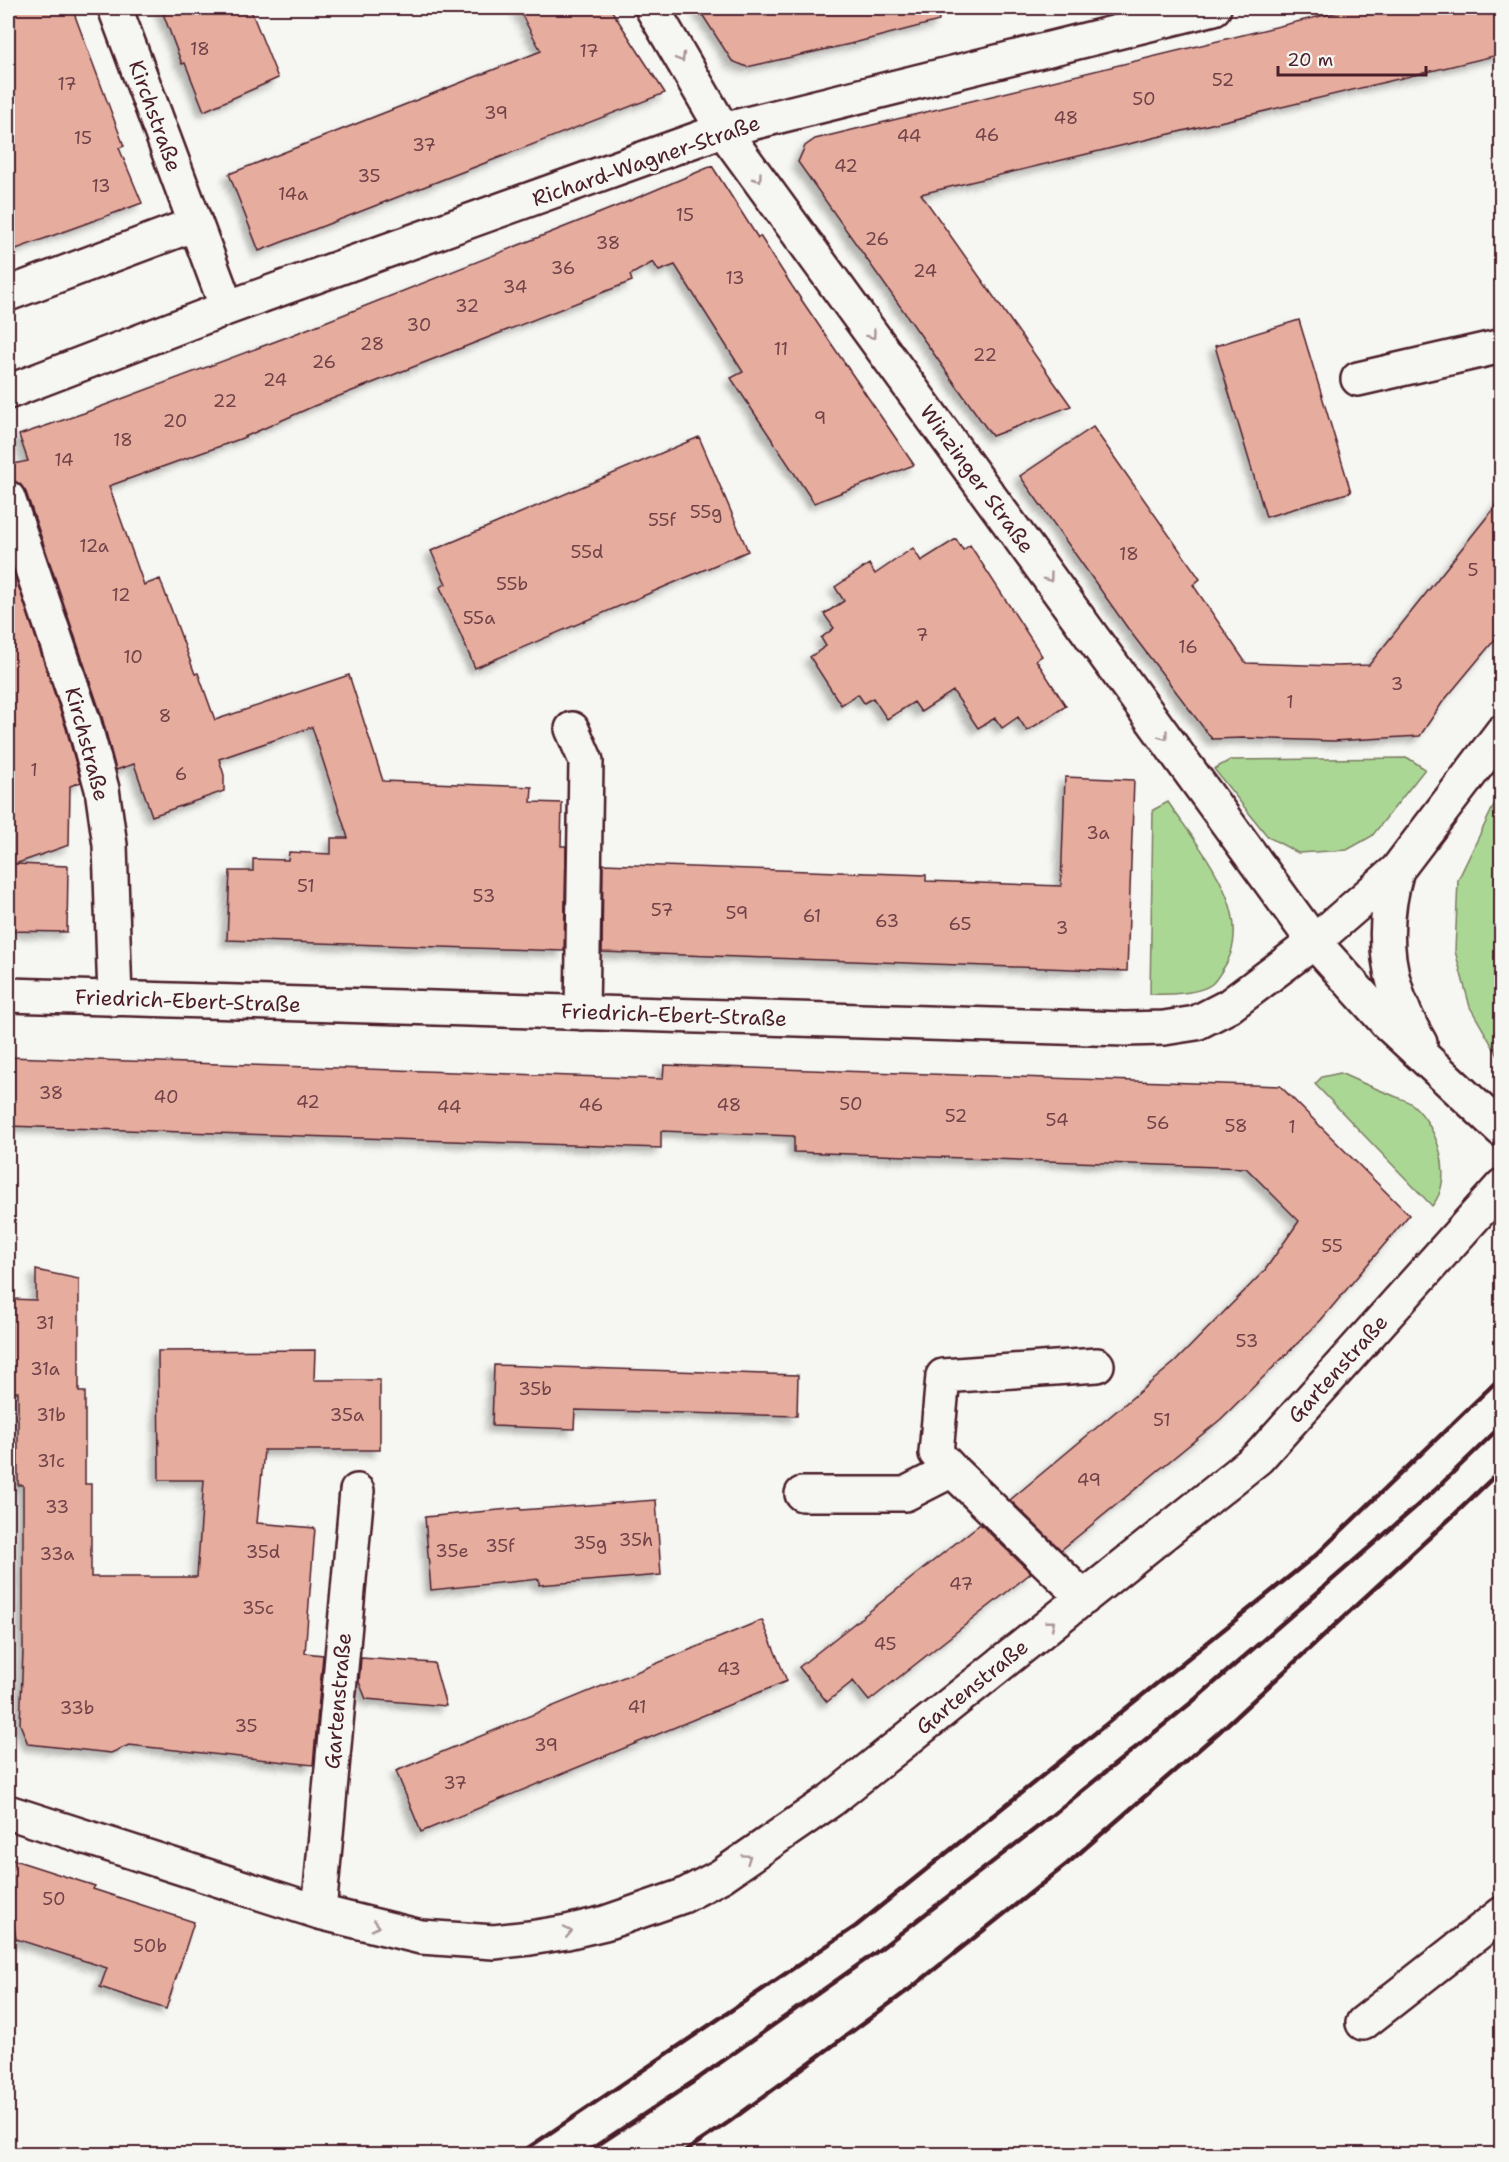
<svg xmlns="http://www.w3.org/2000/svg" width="1509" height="2162" viewBox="0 0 1509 2162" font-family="'Shantell Sans',sans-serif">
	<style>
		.green { fill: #abd795; stroke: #7a7b60; stroke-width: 1.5 }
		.building { fill: #e6ad9f; stroke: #4a1f2b; stroke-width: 1.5; filter: url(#shadow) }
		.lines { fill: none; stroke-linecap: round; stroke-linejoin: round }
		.minor-casing { stroke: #4a1f2b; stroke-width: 38 }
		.minor { stroke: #f6f6f2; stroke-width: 33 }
		.rail { stroke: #4a1f2b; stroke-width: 4.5 }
		.oneway { stroke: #a99598 }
		.labels { text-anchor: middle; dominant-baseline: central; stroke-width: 5; stroke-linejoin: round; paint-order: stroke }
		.number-label { font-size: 18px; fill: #714248 }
		.street-label { font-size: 21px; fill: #4a1f2b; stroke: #f6f6f2 }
	</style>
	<defs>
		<filter id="shadow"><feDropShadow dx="-5.5" dy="5.5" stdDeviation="3" flood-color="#0004"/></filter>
	</defs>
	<rect width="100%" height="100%" fill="#f6f6f2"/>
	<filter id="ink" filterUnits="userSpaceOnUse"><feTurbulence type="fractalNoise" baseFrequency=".0167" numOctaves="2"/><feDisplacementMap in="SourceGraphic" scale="12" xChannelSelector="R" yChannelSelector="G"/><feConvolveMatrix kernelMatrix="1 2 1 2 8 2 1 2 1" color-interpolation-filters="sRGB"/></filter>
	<g filter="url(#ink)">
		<path class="green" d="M1408 758 1425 769 1372 836 1347 850 1298 853 1268 837 1214 769 1230 760Z
			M1501 794V1061L1470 1007 1455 951 1458 880 1495 803Z
			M1168 802C1198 847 1262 917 1221 972 1219 975 1216 980 1213 983 1201 994 1166 995 1150 994L1153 810Z
			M1340 1073C1357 1081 1374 1088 1392 1095 1398 1098 1407 1100 1413 1105 1438 1127 1455 1179 1432 1206L1315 1084 1322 1077Z"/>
		<path class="building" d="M8 8H72L124 146 119 148 142 203 8 252Z
			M161 8H250L278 78 204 111 185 63 182 64Z
			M518 8H610L665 93 259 251 229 174 541 51Z
			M698 8H938L939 21 850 44 747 67 732 61Z
			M1354 8H1502V54L921 194 1071 406 992 436 798 162 805 146 815 139Z
			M712 166 758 238 760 236 792 286 914 465 814 503 731 378 743 372 675 265 659 271 653 262 630 275 632 281 314 406 240 439 109 486 144 585 160 579 195 674 198 673 215 720 349 675 383 781 532 787 531 802 562 803 561 846H566L564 951 227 940 230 871H253V859L288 860 289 852 331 854V838H348L312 727 219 759 224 775V791L152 816 134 764 116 770 102 717 26 492 20 484 8 480V465L28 461 19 435 84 413 287 337 620 205Z
			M1299 320 1351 492 1266 517 1215 346Z
			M1093 427 1200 579 1193 585 1246 663 1336 666 1369 665 1502 498V631L1442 703 1420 736 1333 741 1244 738 1212 739 1129 630 1020 476Z
			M699 437 748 551 475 668 440 587 446 584 431 551Z
			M956 539 963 550 970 545 1042 656 1036 660 1066 706 1027 731 1018 717 1002 728 995 718 978 728 953 691 921 712 914 702 887 719 873 698 864 703 858 694 841 705 810 657 826 646 821 638 834 628 824 614 844 601 835 587 869 564 875 574 913 548 921 561Z
			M8 555 66 728 81 782 70 786 69 845 15 864 68 866 67 932 8 931Z
			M1065 777 1134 780 1127 971 602 952 603 864 926 875V881L1061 886Z
			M8 1057 663 1079 664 1065 1280 1086 1409 1215 1321 1320 1221 1419 1061 1550 1010 1500 1175 1362 1265 1270 1299 1221 1246 1168 794 1152V1136L661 1131V1148L8 1126Z
			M36 1270 79 1279V1392H85V1484H91V1577H197L204 1480H159L158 1351 315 1350 314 1380H380V1450H264L257 1523 315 1528 305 1653 323 1655 313 1765 129 1745 111 1753 28 1744 20 1724 23 1652V1485H18V1392H11V1299L36 1300Z
			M494 1365 798 1375 797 1416 575 1410 574 1429 492 1426Z
			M656 1500 661 1575 539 1585V1579L431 1590 425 1517 520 1508 521 1510Z
			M980 1524 1031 1573 869 1701 853 1681 827 1702 799 1667Z
			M762 1620 787 1681 421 1832 396 1771Z
			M361 1658 434 1663 446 1706 366 1699 359 1682Z
			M8 1858 95 1886 93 1889 194 1922 166 2009 100 1987 107 1968 16 1939 8 1884Z"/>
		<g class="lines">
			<defs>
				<path id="minor" d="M115 8 227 308
					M652 8 723 130 1314 942 1387 1023 1502 1130
					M8 294 195 224
					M1358 379 1502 346
					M8 392 227 308 723 130 1214 8
					M8 498 84 723 102 789 110 845 115 999
					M572 729 586 761 582 1013
					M1397 870C1379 932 1386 987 1420 1043
					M8 995 1125 1029 1164 1028 1196 1023 1229 1006 1314 942 1397 870 1502 732
					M952 1470 936 1453 943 1376 1097 1365
					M802 1494H905L952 1470 1084 1598
					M8 1812 319 1912 421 1937 494 1942 530 1938 567 1932 605 1923 683 1896 721 1876 831 1800 1258 1458 1502 1186
					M319 1912 357 1491
					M1363 2023 1502 1914"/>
			</defs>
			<use href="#minor" class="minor-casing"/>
			<use href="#minor" class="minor"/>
			<path class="rail" d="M519 2154 856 1926 1316 1555 1502 1376
				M584 2154 693 2082 875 1953 1035 1829 1192 1702 1434 1491 1502 1425
				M681 2154 729 2122 911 1988 1067 1864 1218 1733 1455 1514 1502 1469"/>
		</g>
		<defs><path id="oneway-chevron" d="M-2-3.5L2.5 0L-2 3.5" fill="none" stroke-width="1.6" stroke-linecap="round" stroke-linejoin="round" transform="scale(1.5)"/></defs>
		<g class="oneway">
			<use href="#oneway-chevron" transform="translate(681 58) rotate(60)"/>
			<use href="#oneway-chevron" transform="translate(758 178) rotate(54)"/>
			<use href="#oneway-chevron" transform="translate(872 335) rotate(54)"/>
			<use href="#oneway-chevron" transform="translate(1049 578) rotate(54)"/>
			<use href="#oneway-chevron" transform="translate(1164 736) rotate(54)"/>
			<use href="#oneway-chevron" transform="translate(1051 1624) rotate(-39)"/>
			<use href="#oneway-chevron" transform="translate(747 1858) rotate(-35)"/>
			<use href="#oneway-chevron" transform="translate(376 1926) rotate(14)"/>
			<use href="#oneway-chevron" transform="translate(568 1932) rotate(-12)"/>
		</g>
	</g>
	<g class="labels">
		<g class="number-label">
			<text x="200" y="49">18</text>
			<text x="589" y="51">17</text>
			<text x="1223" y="80">52</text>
			<text x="67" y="84">17</text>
			<text x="1144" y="99">50</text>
			<text x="496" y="113">39</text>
			<text x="1066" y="118">48</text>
			<text x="987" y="135">46</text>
			<text x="909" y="136">44</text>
			<text x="83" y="138">15</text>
			<text x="424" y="145">37</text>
			<text x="846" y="166">42</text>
			<text x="369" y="176">35</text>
			<text x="101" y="186">13</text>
			<text x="293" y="194">14a</text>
			<text x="685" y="215">15</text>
			<text x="877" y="239">26</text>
			<text x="608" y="243">38</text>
			<text x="563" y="268">36</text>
			<text x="925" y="271">24</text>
			<text x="735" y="278">13</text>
			<text x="515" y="287">34</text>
			<text x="467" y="306">32</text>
			<text x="419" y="325">30</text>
			<text x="372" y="344">28</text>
			<text x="781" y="349">11</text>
			<text x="985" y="355">22</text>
			<text x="324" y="362">26</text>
			<text x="275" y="380">24</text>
			<text x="225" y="401">22</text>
			<text x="820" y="418">9</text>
			<text x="175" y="421">20</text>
			<text x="123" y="440">18</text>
			<text x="64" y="460">14</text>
			<text x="706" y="512">55g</text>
			<text x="662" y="520">55f</text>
			<text x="94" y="546">12a</text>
			<text x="587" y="552">55d</text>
			<text x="1129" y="554">18</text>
			<text x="1473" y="570">5</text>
			<text x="512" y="584">55b</text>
			<text x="121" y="595">12</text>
			<text x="479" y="618">55a</text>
			<text x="922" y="635">7</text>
			<text x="1188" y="647">16</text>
			<text x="133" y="657">10</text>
			<text x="1397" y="684">3</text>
			<text x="1290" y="702">1</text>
			<text x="165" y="716">8</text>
			<text x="34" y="770">1</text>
			<text x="181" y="774">6</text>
			<text x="1098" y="833">3a</text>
			<text x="306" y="886">51</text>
			<text x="484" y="896">53</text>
			<text x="662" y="910">57</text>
			<text x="737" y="913">59</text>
			<text x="812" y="916">61</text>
			<text x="887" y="921">63</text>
			<text x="960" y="924">65</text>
			<text x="1062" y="928">3</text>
			<text x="51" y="1093">38</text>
			<text x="166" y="1097">40</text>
			<text x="308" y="1102">42</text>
			<text x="851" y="1104">50</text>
			<text x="591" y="1105">46</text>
			<text x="729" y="1105">48</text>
			<text x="449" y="1107">44</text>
			<text x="956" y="1116">52</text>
			<text x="1057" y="1120">54</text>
			<text x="1158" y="1123">56</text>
			<text x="1236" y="1126">58</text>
			<text x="1292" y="1127">1</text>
			<text x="1332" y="1246">55</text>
			<text x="45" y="1323">31</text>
			<text x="1247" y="1341">53</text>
			<text x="45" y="1369">31a</text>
			<text x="535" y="1389">35b</text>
			<text x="51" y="1415">31b</text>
			<text x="347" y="1415">35a</text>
			<text x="1162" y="1420">51</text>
			<text x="51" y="1461">31c</text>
			<text x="1089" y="1480">49</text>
			<text x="57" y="1507">33</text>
			<text x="636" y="1540">35h</text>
			<text x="590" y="1543">35g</text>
			<text x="500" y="1546">35f</text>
			<text x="452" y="1551">35e</text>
			<text x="263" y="1552">35d</text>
			<text x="57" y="1554">33a</text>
			<text x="961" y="1584">47</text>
			<text x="258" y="1608">35c</text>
			<text x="885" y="1644">45</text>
			<text x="729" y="1669">43</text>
			<text x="637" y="1707">41</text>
			<text x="77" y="1708">33b</text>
			<text x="246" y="1726">35</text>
			<text x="546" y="1745">39</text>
			<text x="455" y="1783">37</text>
			<text x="54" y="1899">50</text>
			<text x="150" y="1946">50b</text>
		</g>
		<g class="street-label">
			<text transform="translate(155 116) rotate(70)">Kirchstraße</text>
			<text transform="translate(646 161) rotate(-19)">Richard-Wagner-Straße</text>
			<text transform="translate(977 479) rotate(54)">Winzinger Straße</text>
			<text transform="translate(87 744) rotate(75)">Kirchstraße</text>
			<text transform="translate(188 1001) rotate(2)">Friedrich-Ebert-Straße</text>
			<text transform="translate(674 1015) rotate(2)">Friedrich-Ebert-Straße</text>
			<text transform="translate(1338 1369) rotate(-48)">Gartenstraße</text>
			<text transform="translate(972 1687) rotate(-39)">Gartenstraße</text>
			<text transform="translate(338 1701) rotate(-85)">Gartenstraße</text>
		</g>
	</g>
	<rect width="1509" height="2162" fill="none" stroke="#f6f6f2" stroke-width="30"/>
	<rect x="15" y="15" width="1479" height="2132" fill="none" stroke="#4a1f2b" stroke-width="2" filter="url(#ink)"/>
	<path d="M1278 66v9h148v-9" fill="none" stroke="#4a1f2b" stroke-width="3"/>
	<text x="1287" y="66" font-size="18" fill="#4a1f2b" stroke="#f6f6f2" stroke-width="4.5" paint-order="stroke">20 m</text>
</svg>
